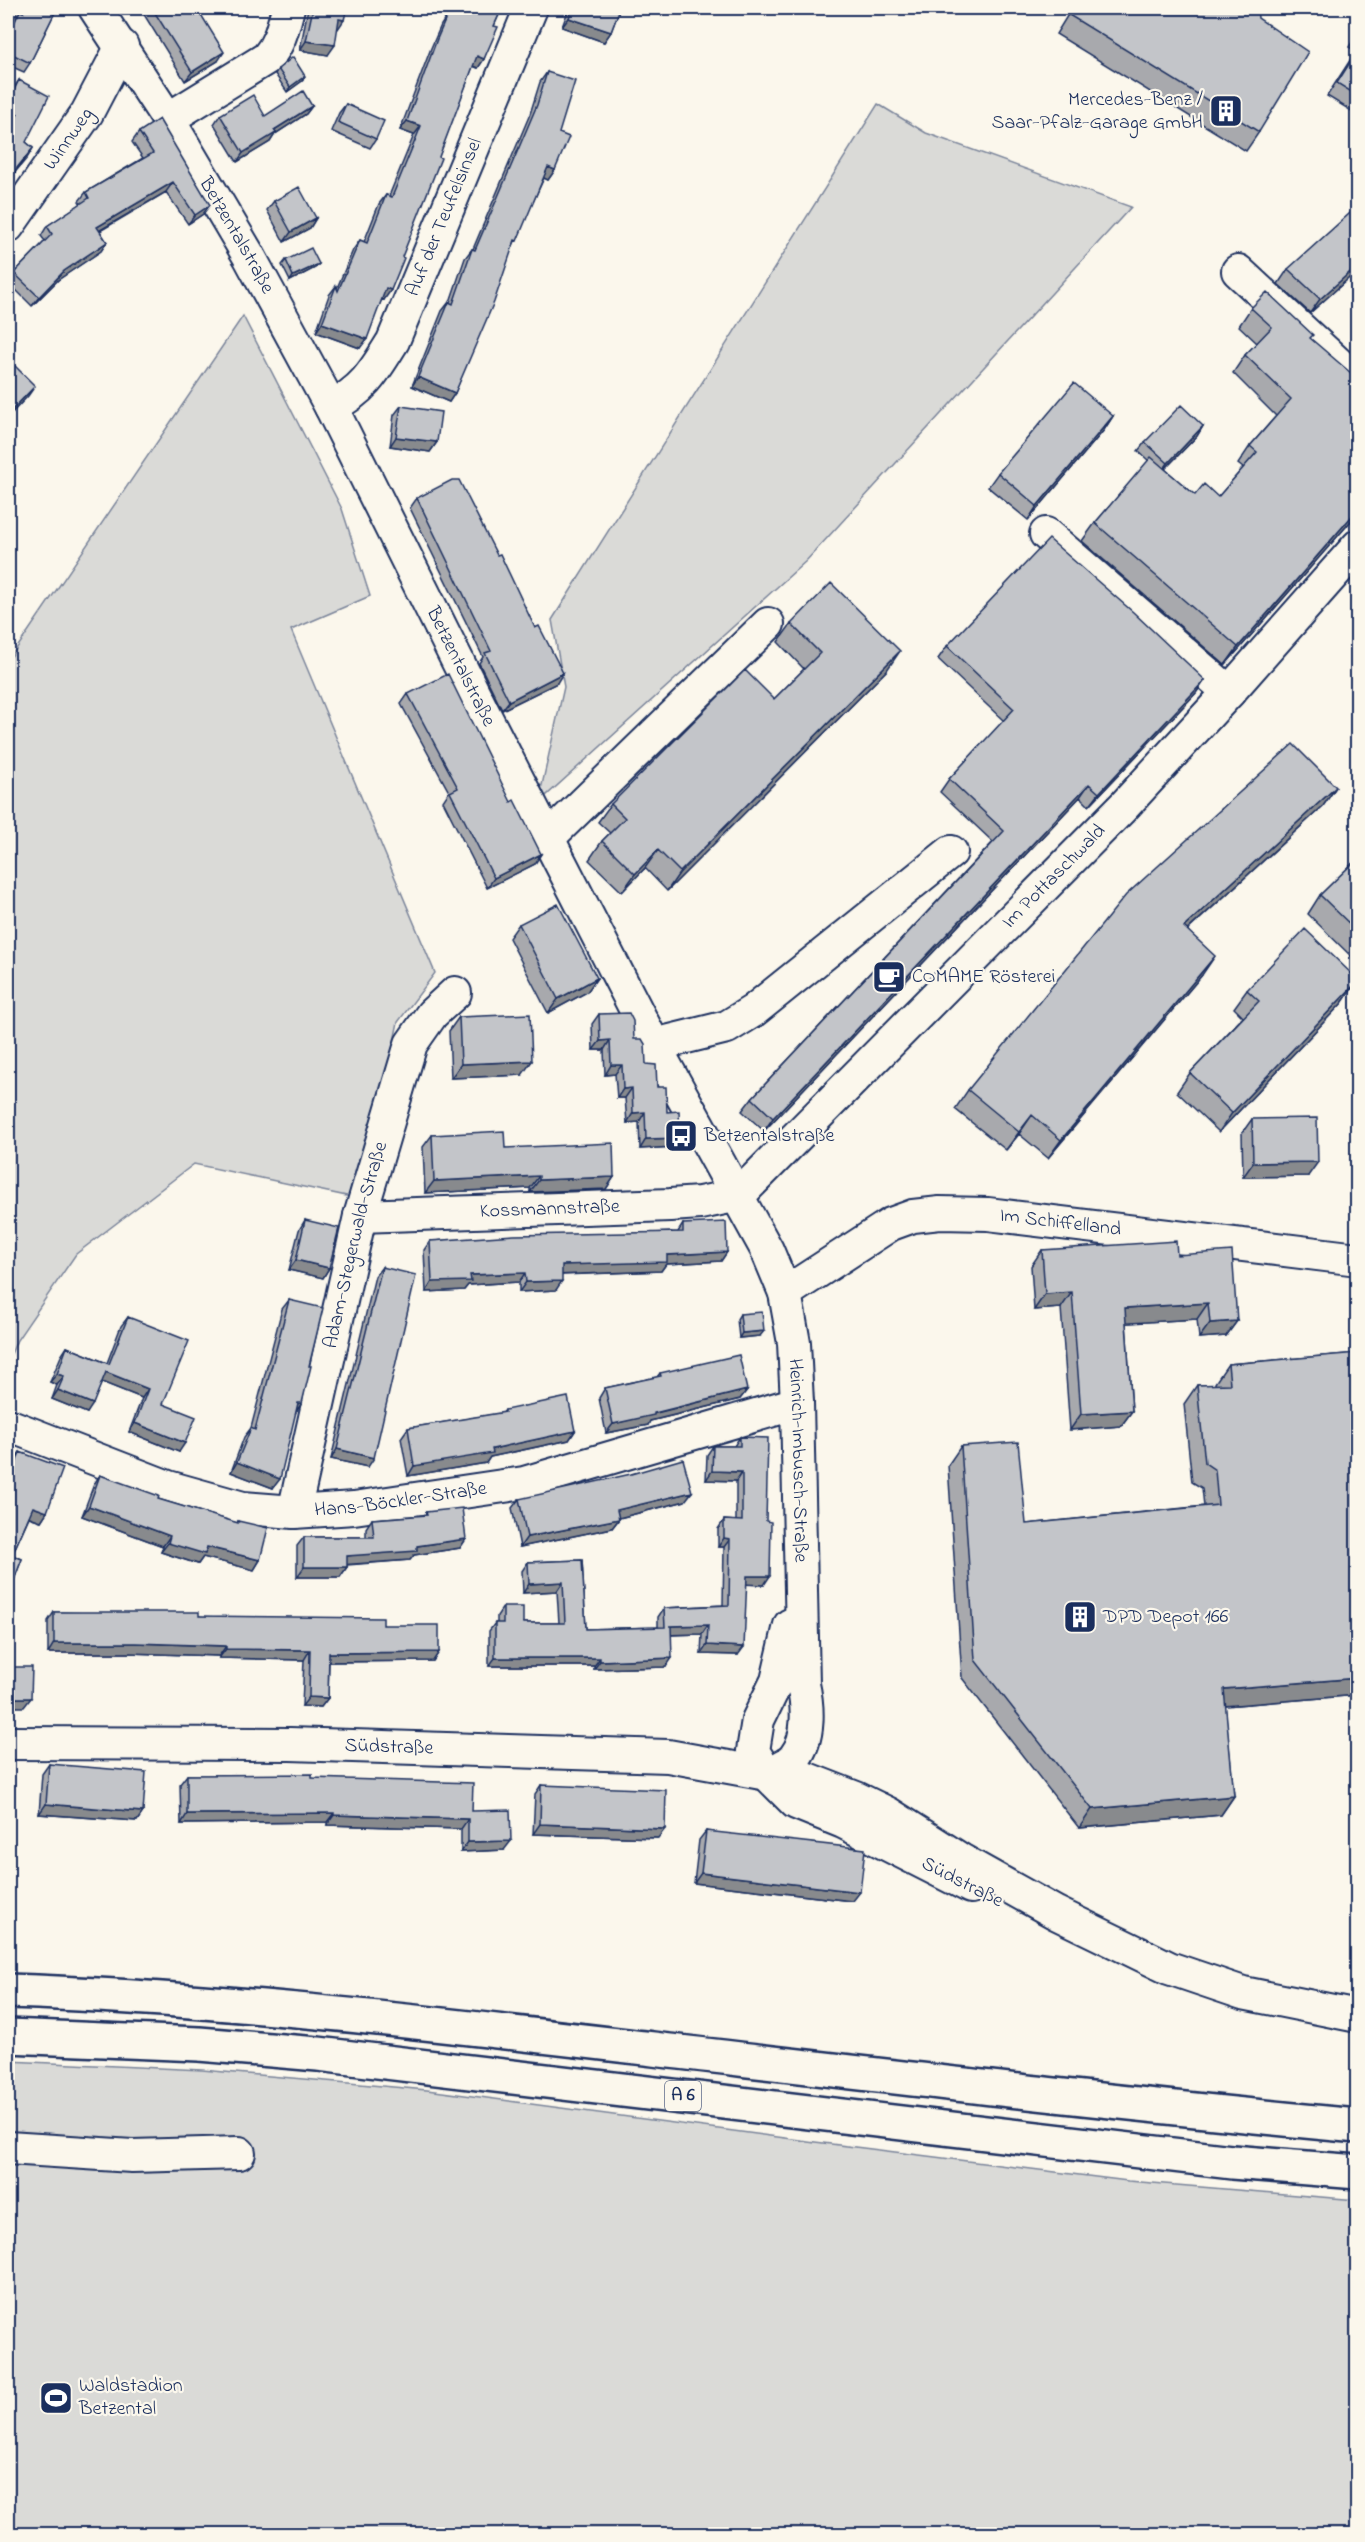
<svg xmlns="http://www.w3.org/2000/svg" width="1365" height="2542" viewBox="0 0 1365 2542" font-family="'Indie Flower',sans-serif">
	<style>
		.green { fill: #dadad7; stroke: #7a849a; stroke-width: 1.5 }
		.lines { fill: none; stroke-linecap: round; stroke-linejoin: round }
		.minor-casing { stroke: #1b2f5e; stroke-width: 36 }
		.highway-casing { stroke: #1b2f5e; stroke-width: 38 }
		.minor { stroke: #fbf7ec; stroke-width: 32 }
		.highway { stroke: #fbf7ec; stroke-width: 33 }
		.wall { fill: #a8a9ad; stroke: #1b2f5e; stroke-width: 1.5 }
		.shaded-wall { fill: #888a8d; stroke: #1b2f5e; stroke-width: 1.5 }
		.building { fill: #c3c5c9; stroke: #1b2f5e; stroke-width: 1.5 }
		.labels { text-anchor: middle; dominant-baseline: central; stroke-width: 4.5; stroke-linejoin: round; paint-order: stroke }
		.shield { fill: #fbf7ec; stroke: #5e6b89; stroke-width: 1.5 }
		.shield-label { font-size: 18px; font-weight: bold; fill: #1b2f5e }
		.poi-label { font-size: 20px; fill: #1b2f5e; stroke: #fbf7ec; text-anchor: start }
		.street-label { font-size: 20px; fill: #1b2f5e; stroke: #fbf7ec }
	</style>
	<rect width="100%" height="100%" fill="#fbf7ec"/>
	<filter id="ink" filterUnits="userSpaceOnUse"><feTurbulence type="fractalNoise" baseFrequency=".0167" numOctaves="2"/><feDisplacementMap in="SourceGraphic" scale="12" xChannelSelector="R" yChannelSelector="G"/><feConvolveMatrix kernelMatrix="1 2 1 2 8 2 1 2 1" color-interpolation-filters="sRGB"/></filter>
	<g filter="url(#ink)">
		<path class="green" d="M878 104 926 133 1131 207 806 561 538 803 564 687 552 620Z
			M243 316 342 509 370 596 291 630 435 973 398 1022 361 1199 194 1164 76 1254 17 1340 8 1361V661Z
			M8 2061 202 2070 427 2090 815 2142 1128 2181 1357 2200V2534H8Z"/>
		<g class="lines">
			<defs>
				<g id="minor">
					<path id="s1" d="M95 8 168 119 249 256 331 407 482 710 654 1045 767 1250 785 1293 794 1343 797 1403 803 1684C808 1706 810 1738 795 1757 790 1764 775 1770 767 1774"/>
					<path d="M168 119 267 58C280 43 283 27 288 8"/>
					<path id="s2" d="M8 226 87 113 122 46"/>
					<path d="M1238 271 1358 382"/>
					<path id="s3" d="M331 407C364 390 374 372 393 341L531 8"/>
					<path d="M1046 534 1229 692"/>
					<path d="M548 838 768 624"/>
					<path d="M654 1045 727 1027 753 1011 951 852"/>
					<path id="s4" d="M739 1195 1124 806 1229 692 1358 546"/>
					<path id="s5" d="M360 1216 670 1205 700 1203 739 1195"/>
					<path id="s6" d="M785 1293 891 1224 913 1216 940 1213 988 1214 1358 1259"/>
					<path id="s7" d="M8 1425 168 1487 243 1508 294 1512 354 1508 524 1483 797 1403"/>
					<path id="s8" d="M294 1512 360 1216 411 1044 432 1014 455 993"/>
					<path d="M790 1625 777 1681 758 1720 753 1751 767 1774 796 1803 843 1822 971 1887"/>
					<path id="s9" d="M8 1743 290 1744 668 1756 767 1774 797 1775 856 1798 889 1814 961 1860 1056 1913 1169 1968 1243 1993 1358 2016"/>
					<path d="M8 2148 132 2156 239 2153"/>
				</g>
				<path id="highway" d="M8 1991C224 1998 438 2024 653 2049 887 2076 1122 2104 1358 2126
					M8 2036 199 2044 318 2054 1232 2162 1358 2172"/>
			</defs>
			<use href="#minor" class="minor-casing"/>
			<use href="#highway" class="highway-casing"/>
			<use href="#minor" class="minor"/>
			<use href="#highway" class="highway"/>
		</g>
		<path class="wall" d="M8 8H57L30 63 24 72 8 65V32L16 15 8 11Z
			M140 8H197L218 61 185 81Z
			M308 8H347L337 29 328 55 300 50Z
			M452 8H502L494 26 484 59 478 68 473 66 384 300 382 299 360 348 316 332 329 295 336 286 337 288 353 250 360 240 364 242 379 204 386 195 389 196 414 135 400 130 431 48 441 25 447 16H448Z
			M569 8H620L611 32 604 42 562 27Z
			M1072 8H1257L1259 132 1246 151 1056 34Z
			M1358 33V115L1327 96 1356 51 1349 47Z
			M278 69 302 81 287 92 275 74Z
			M547 72 559 133 555 170 548 180 544 178 511 250 455 393 449 402 412 386 442 311 449 302H450L465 258 472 249H473L530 114 540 82Z
			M19 80 26 142 33 148 27 158 11 123 8 122V98L12 90Z
			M346 104 376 139 370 148 331 131 339 113Z
			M312 106 306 114 275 134 270 142 237 162 214 124 220 115 265 116Z
			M139 132 203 214 188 224 166 192 100 231 107 242 101 251 58 280 32 306 8 282 14 273 45 241 41 236 47 226 81 204 79 201 86 192 143 158 132 142Z
			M274 201 316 218 310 228 284 242 267 210Z
			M286 260 319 264 315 268 290 281 282 265Z
			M1288 269 1358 270 1310 313 1278 284Z
			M1251 308 1310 338 1358 513 1225 665 1082 541 1095 523 1149 461 1138 451 1145 442 1203 426 1197 436 1165 469 1195 495 1218 497 1243 468 1238 464 1250 446 1276 416 1233 373 1245 355 1257 343 1239 326Z
			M401 406 437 442 430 452 390 446 394 415Z
			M1113 416 1104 430 1028 520 988 487 998 473Z
			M417 498 557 683 502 710 479 663 483 657 410 508Z
			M791 624 887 670 667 891 645 868 622 892 589 860 602 841 610 833 598 822 611 804 774 699 804 669 778 642Z
			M947 646 1205 680 1196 693 1089 806 1080 797 764 1131 742 1111 752 1098 993 842 940 792 949 779 1004 721 938 659Z
			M408 694 535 864 487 888 443 801 449 792 401 704Z
			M1336 787 1323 806 1188 930 1202 975 1048 1158 1019 1134 1006 1150 955 1109 968 1090Z
			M1358 858V963L1308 914 1320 895Z
			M519 924 597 978 587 992 548 1013 509 938Z
			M1355 984 1342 1003 1219 1132 1177 1092 1190 1073 1243 1017 1234 1008 1247 990Z
			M599 1014 634 1039 657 1087 667 1112 674 1147 640 1149 639 1122 627 1123 625 1098H617L615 1074 605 1075 604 1050H593L592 1024Z
			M459 1017 522 1075 451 1078 449 1031Z
			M1252 1119 1308 1176 1243 1177 1242 1133Z
			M432 1135 505 1148 614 1177 606 1189 530 1192V1188L425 1193 423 1147Z
			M305 1220 329 1268 323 1278 289 1270 299 1230Z
			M683 1224 727 1252 721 1261 666 1264 661 1271 562 1275 556 1290 519 1292V1282L468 1285 464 1290 426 1292 424 1250 430 1241 678 1232Z
			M1042 1250 1177 1255 1237 1321 1226 1336 1199 1338 1197 1319 1126 1323 1132 1411 1121 1426 1070 1430 1061 1308 1034 1310 1031 1266Z
			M382 1267 368 1467 331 1459 375 1276Z
			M289 1300 309 1366 302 1403 295 1413 273 1488 231 1472 244 1437 251 1428 282 1309Z
			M740 1314 760 1336 739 1338 737 1319Z
			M128 1317 163 1404 179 1452 129 1432 142 1398 102 1382 87 1413 52 1399 57 1385 50 1382 61 1356 67 1347 107 1363 121 1326Z
			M1358 1353V1695L1225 1706 1234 1796 1221 1815 1079 1828 962 1678 948 1465 961 1446 1026 1524 1204 1506 1202 1488 1192 1482 1184 1404 1197 1385H1215V1383L1228 1364Z
			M660 1373 747 1390 740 1399 650 1421 648 1425 606 1433 599 1398 605 1388 657 1377Z
			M505 1410 575 1431 569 1440 490 1457 486 1463 408 1476 401 1438 408 1428 503 1413Z
			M740 1437 764 1585 746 1584 738 1655 701 1654 702 1634 671 1635 666 1667 594 1669V1666H489V1631L495 1623H497V1616L503 1607 523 1623H559L557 1591 523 1593 522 1571 528 1562 582 1560 586 1629 658 1627V1617L664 1608 723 1605 724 1547H718V1529L724 1520 736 1521V1481L706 1480 707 1455 713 1446H734Z
			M20 1452 47 1512 41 1521 29 1517 12 1555 22 1559 8 1596V1477L13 1461Z
			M100 1475 158 1499 237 1523 238 1521 260 1560 254 1570 203 1557 198 1564 161 1552 163 1546 82 1516 94 1484Z
			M519 1499 685 1501 619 1518V1519L612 1528 520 1547 512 1508Z
			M426 1512 466 1539 460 1548 414 1555 410 1560 347 1565V1567L340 1577H297V1546L304 1537H366V1528L372 1519 425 1515Z
			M54 1612 199 1616 383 1625 439 1652 433 1661 329 1662 328 1698 321 1707 302 1706 304 1660 219 1658V1656L128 1653H48V1621Z
			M49 1764 143 1812 137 1821 39 1814 42 1774Z
			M187 1775 312 1778 472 1811 504 1850 461 1852V1829L327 1825V1822L181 1824 180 1784Z
			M541 1785 658 1838 533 1834 535 1794Z
			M706 1831 853 1901 694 1883 699 1840Z"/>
		<path class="shaded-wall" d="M569 18 611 32 604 42 562 27Z
			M339 19 344 20 338 29 333 28Z
			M306 41 335 45 328 55 300 50Z
			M224 52 218 61 185 81 192 72Z
			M477 56 484 59 478 68 470 65Z
			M305 76 302 81 287 92 290 87Z
			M312 106 306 114 275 134 270 142 237 162 243 153 274 130Z
			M407 121 421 126 414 135 400 130Z
			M33 148 27 158 8 181V179Z
			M548 167 555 170 548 180 542 177Z
			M173 182 166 192 90 236 97 227Z
			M210 205 203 214 188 224 195 215Z
			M316 218 310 228 284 242 291 232Z
			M107 242 101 251 58 280 32 306 39 297 64 271Z
			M319 264 315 268 290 281 293 276Z
			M1358 265V270L1310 313 1320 299Z
			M386 288 391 290 384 300 379 298Z
			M322 323 367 339 360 348 316 332Z
			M418 377 455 393 449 402 412 386Z
			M35 386 28 396 8 417V414Z
			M1113 416 1104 430 1028 520 1037 506Z
			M1203 426 1197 436 1161 473 1168 463Z
			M396 437 437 442 430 452 390 446Z
			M1358 509V513L1225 665 1238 647Z
			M900 651 887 670 667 891 680 872Z
			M563 673 557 683 502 710 509 701Z
			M1205 680 1196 693 1089 806 1099 793Z
			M1089 784 1080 797 764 1131 773 1118Z
			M1336 787 1323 806 1171 945 1184 927Z
			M658 850 645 868 622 892 635 874Z
			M541 854 535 864 487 888 494 878Z
			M1215 956 1202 975 1048 1158 1061 1140Z
			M597 978 587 992 548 1013 558 999Z
			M1355 984 1342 1003 1219 1132 1232 1113Z
			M610 1040 604 1050H593L600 1041Z
			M532 1061 522 1075 451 1078 461 1064Z
			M611 1065H622L615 1074 605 1075Z
			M632 1088 625 1098H617L623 1089Z
			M645 1112 639 1122 627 1123 633 1113Z
			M1032 1115 1019 1134 1006 1150 1019 1132Z
			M680 1138 674 1147 640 1149 646 1139Z
			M1318 1162 1308 1176 1243 1177 1253 1163Z
			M539 1176 530 1188 425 1193 434 1181Z
			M614 1177 606 1189 530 1192 539 1180Z
			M727 1252 721 1261 666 1264 661 1271 555 1275 562 1265 667 1255Z
			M296 1260 329 1268 323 1278 289 1270Z
			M525 1273 519 1282 468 1285 464 1290 426 1292 432 1282 470 1275Z
			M562 1281 556 1290 519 1292 526 1282Z
			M1072 1292 1061 1308 1034 1310 1045 1294Z
			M1208 1303 1197 1319 1114 1324 1125 1308Z
			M1237 1321 1226 1336 1199 1338 1210 1323Z
			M764 1331 760 1336 739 1338 742 1333Z
			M106 1372 148 1389 142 1398 99 1381Z
			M57 1374 64 1376 57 1385 50 1382Z
			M58 1390 93 1404 87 1413 52 1399Z
			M747 1390 740 1399 650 1421 648 1425 606 1433 613 1424Z
			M298 1403H302L295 1413Z
			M1132 1411 1121 1426 1070 1430 1081 1414Z
			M135 1423 185 1443 179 1452 129 1432Z
			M575 1431 569 1440 490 1457 486 1463 408 1476 414 1466Z
			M337 1449 374 1458 368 1467 331 1459Z
			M237 1462 280 1479 273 1488 231 1472Z
			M712 1471 742 1472 736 1481 706 1480Z
			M692 1492 685 1501 611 1520 617 1510Z
			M89 1506 170 1536 163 1546 82 1516Z
			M33 1507 47 1512 41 1521 27 1516Z
			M619 1519 612 1528 520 1547 527 1537Z
			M724 1538 730 1539 724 1547H718Z
			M466 1539 460 1548 414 1555 410 1560 340 1565 347 1556Z
			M168 1543 207 1547 260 1560 254 1570 203 1557 198 1564 161 1552Z
			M304 1567H347L340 1577H297Z
			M747 1576H770L764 1585 741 1584Z
			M563 1582 557 1591 523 1593 529 1584Z
			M708 1625 702 1634 663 1635 669 1626Z
			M54 1643H135L226 1646 219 1656 128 1653H48Z
			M707 1645 744 1647 738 1655 701 1654Z
			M226 1649 310 1650 304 1660 219 1658Z
			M439 1652 433 1661 322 1662 329 1653Z
			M495 1658H600L594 1666H489Z
			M672 1658 666 1667 594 1669 600 1661Z
			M1358 1678V1695L1211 1707 1224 1689Z
			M309 1697 328 1698 321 1707 302 1706Z
			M8 1698H31L24 1707H8Z
			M1234 1796 1221 1815 1079 1828 1092 1809Z
			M46 1804 143 1812 137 1821 39 1814Z
			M334 1813 327 1822 181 1824 187 1814Z
			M334 1815 468 1819 461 1829 327 1825Z
			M540 1824 665 1829 658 1838 533 1834Z
			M511 1841 504 1850 461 1852 468 1842Z
			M701 1873 860 1892 853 1901 694 1883Z"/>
		<path class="building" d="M21 8H57L30 63 8 52V36L20 11 23 12 21 9Z
			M152 8H197L224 52 192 72Z
			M313 8H347L344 20 339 19 335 45 306 41Z
			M455 8H502L494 26 498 27 484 59 477 56 439 157 441 158 402 257 404 258 391 290 386 288 367 339 322 323 336 286 338 291 360 240 367 243 386 195 392 197 421 126 407 121 437 39 447 16 451 17Z
			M572 8H620L611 32 569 18Z
			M1074 8H1257L1258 18 1308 52 1259 132 1069 15Z
			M1358 50V96L1337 83Z
			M293 57 305 76 290 87 278 69Z
			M547 72 575 81 559 133 569 137 555 170 548 167 517 241 515 240 494 302 455 393 418 377 449 302 453 304 472 249 475 250 509 171 537 105Z
			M19 80 49 96 26 142 33 148 8 179V127L18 114 8 109V102Z
			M303 91 312 106 274 130 276 133 243 153 220 115 253 95 265 116Z
			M346 104 384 121 376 139 338 122Z
			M159 119 210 205 195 215 173 182 97 227 107 242 64 271 39 297 14 273 52 234 47 226 89 198 86 192 153 153 139 132Z
			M299 187 316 218 291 232 274 201Z
			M1358 206V265L1320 299 1288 269Z
			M311 248 319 264 293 276 286 260Z
			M1267 292 1313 335 1310 338 1358 379V509L1238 647 1095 523 1151 457 1195 495 1204 484 1218 497 1257 452 1250 446 1291 399 1245 355 1272 327 1251 308Z
			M8 359 35 386 8 414Z
			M1074 383 1113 416 1037 506 998 473Z
			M1181 405 1203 426 1168 463 1145 442Z
			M401 406 441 412 437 442 396 437Z
			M452 480H459L497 555 500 554 535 628 539 626 563 673 509 701 485 653 491 651 417 498Z
			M1049 539 1133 612 1205 680 1099 793 1089 784 773 1118 752 1098 1004 831 949 779 1014 709 947 646Z
			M831 583 900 651 680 872 658 850 635 874 602 841 625 818 611 804 745 670 774 699 820 653 791 624Z
			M448 674 511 802 514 800 541 854 494 878 450 792 458 788 408 694Z
			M1293 744 1336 787 1184 927 1215 956 1061 1140 1032 1115 1019 1132 968 1090 1126 895Z
			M1358 858V932L1320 895Z
			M558 904 597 978 558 999 519 924Z
			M1305 929 1355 977V984L1232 1113 1190 1073 1259 1001 1247 990Z
			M629 1013 633 1021 634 1039H642L645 1044 646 1064 656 1065 657 1087H666L667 1112 679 1111 680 1138 646 1139 645 1112 633 1113 632 1088 623 1089 622 1065H611L610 1040 600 1041 599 1014Z
			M530 1014 532 1061 461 1064 459 1017Z
			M1317 1118 1318 1162 1253 1163 1252 1119Z
			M504 1131 505 1148 613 1143 614 1177 539 1180V1176L434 1181 432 1135Z
			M305 1220 339 1228 329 1268 296 1260Z
			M726 1222 727 1252 667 1255V1262L562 1265V1281L526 1282 525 1273 470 1275 471 1281 432 1282 430 1241 514 1235 683 1232V1224Z
			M1176 1241 1177 1255 1232 1251 1237 1321 1210 1323 1208 1303 1125 1308 1132 1411 1081 1414 1072 1292 1045 1294 1042 1250Z
			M382 1267 416 1275 374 1458 337 1449Z
			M289 1300 323 1308 309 1366H311L302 1403H298L280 1479 237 1462 251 1428 255 1430Z
			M762 1312 764 1331 742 1333 740 1314Z
			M128 1317 189 1341 163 1404 196 1417 185 1443 135 1423 148 1389 106 1372 93 1404 58 1390 64 1376 57 1374 67 1347 109 1364Z
			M1358 1353V1678L1224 1689 1234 1796 1092 1809 975 1660 961 1446 1018 1442 1026 1524 1218 1505 1215 1470 1205 1463 1197 1385 1230 1384 1228 1364Z
			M739 1355 747 1390 654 1413V1415L613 1424 605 1388 661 1376 660 1373Z
			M568 1397 575 1431 492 1449 493 1453 414 1466 408 1428 505 1412V1410Z
			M740 1437 768 1438 766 1521 771 1522 770 1576H747L744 1647 707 1645 708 1625 669 1626H671L672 1658 600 1661V1658H495V1623H503V1607H523V1623H565L563 1582 529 1584 528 1562 582 1560 586 1629 665 1627 664 1608 729 1605 730 1539 724 1538V1520L742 1521V1472L712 1471 713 1446H740Z
			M20 1452 63 1468 47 1512 33 1507 12 1555 22 1559 8 1595V1486Z
			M683 1459 692 1492 617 1510 619 1519 527 1537 519 1499 631 1474Z
			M100 1475 159 1496 158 1499 238 1523V1521L268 1528 260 1560 207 1547 205 1554 168 1543 170 1536 89 1506Z
			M462 1508 466 1539 417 1546V1551L347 1556V1567H304V1537H374L372 1519 427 1515 426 1512Z
			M54 1612H199V1616L383 1618V1625H439V1652L329 1653 328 1698 309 1697 310 1650 226 1649V1646L135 1643H54Z
			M8 1667H32L31 1698H8Z
			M49 1764 146 1772 143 1812 46 1804Z
			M312 1774V1778L473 1783 472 1811 510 1810 511 1841 468 1842V1819L334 1815V1813L187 1814V1775Z
			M541 1785 666 1790 665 1829 540 1824Z
			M706 1831 865 1849 860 1892 701 1873Z"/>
	</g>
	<defs>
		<symbol id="building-square" viewBox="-11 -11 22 22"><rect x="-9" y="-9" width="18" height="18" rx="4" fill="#1b2f5e" stroke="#fbf7ec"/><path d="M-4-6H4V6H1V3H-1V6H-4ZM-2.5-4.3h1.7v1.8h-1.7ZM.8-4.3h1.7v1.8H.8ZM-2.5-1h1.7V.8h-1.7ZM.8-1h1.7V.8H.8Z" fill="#fff"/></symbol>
		<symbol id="cafe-square" viewBox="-11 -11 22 22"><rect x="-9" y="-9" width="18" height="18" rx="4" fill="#1b2f5e" stroke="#fbf7ec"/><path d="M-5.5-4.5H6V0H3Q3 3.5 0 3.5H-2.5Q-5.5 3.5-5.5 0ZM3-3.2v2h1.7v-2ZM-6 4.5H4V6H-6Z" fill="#fff"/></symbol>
		<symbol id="bus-square" viewBox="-11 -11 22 22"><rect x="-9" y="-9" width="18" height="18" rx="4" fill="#1b2f5e" stroke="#fbf7ec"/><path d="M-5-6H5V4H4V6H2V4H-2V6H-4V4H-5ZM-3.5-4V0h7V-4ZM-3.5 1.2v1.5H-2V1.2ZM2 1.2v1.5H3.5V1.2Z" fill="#fff"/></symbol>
		<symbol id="stadium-square" viewBox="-11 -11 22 22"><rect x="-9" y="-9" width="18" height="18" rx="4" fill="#1b2f5e" stroke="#fbf7ec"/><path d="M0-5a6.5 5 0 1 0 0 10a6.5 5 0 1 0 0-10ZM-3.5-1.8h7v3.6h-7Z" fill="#fff"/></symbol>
	</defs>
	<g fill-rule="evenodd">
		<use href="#building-square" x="1207" y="92" width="38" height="38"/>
		<use href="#cafe-square" x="870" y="958" width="38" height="38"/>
		<use href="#bus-square" x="662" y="1117" width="38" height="38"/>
		<use href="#building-square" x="1061" y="1598" width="38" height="38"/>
		<use href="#stadium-square" x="37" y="2379" width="38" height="38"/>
	</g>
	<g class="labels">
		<rect class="shield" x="665" y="2081" width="36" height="30" rx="4.5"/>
		<g class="shield-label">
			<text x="683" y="2096">A 6</text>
		</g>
		<g class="poi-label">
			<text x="1203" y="100" text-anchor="end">Mercedes-Benz /<tspan x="1203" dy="23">Saar-Pfalz-Garage GmbH</tspan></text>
			<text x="912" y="977">COMAME Rösterei</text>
			<text x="704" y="1136">Betzentalstraße</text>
			<text x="1103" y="1617">DPD Depot 166</text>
			<text x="79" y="2386">Waldstadion<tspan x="79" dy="23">Betzental</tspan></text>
		</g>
		<g class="street-label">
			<text stroke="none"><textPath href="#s2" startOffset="106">Winnweg</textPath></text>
			<text stroke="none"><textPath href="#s3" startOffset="226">Auf der Teufelsinsel</textPath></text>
			<text stroke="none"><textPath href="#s1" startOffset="268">Betzentalstraße</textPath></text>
			<text stroke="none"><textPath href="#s1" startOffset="754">Betzentalstraße</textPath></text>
			<text stroke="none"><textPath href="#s4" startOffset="448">Im Pottaschwald</textPath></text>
			<text stroke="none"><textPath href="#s5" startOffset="190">Kossmannstraße</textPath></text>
			<text stroke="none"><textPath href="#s6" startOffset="298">Im Schiffelland</textPath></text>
			<text stroke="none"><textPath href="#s8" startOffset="274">Adam-Stegerwald-Straße</textPath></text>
			<text stroke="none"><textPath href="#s1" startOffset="1628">Heinrich-Imbusch-Straße</textPath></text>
			<text stroke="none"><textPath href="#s7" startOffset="408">Hans-Böckler-Straße</textPath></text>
			<text stroke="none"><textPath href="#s9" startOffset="381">Südstraße</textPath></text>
			<text transform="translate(962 1883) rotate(27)">Südstraße</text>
		</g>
	</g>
	<rect width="1365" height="2542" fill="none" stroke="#fbf7ec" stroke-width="30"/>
	<rect x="15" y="15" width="1335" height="2512" fill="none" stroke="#1b2f5e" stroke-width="2" filter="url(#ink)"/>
</svg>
